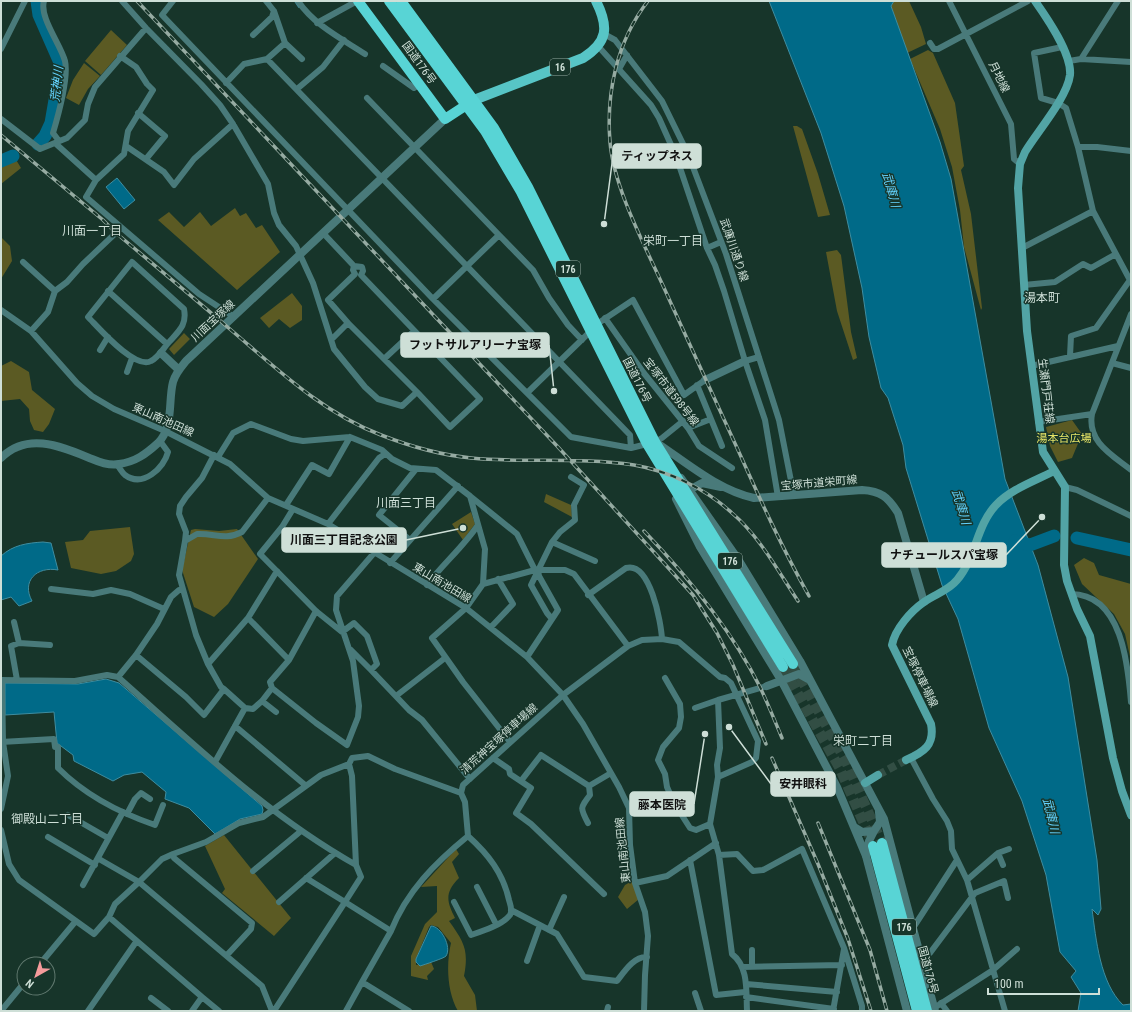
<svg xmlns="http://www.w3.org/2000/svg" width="1132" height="1012" viewBox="0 0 1132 1012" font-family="'Roboto Condensed','Noto Sans JP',sans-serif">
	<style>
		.green { fill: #5b5a23 }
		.water { fill: #006a88; stroke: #3e8da0 }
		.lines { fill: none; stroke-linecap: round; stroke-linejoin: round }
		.stream { stroke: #3e8da0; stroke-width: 2 }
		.river { stroke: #006a88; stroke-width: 13 }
		.secondary-tunnel { stroke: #324e44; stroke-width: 8; stroke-dasharray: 8 4; stroke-linecap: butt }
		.trunk-tunnel { stroke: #324e44; stroke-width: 10; stroke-dasharray: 10 5; stroke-linecap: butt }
		.minor { stroke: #497a7a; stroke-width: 6 }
		.tertiary { stroke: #497a7a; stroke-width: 8 }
		.secondary { stroke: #52a4a5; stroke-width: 8 }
		.primary { stroke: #57c5c6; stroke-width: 10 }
		.trunk { stroke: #58d4d5; stroke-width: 10 }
		.rail-casing { stroke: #96aba2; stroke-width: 3.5 }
		.rail { stroke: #17352a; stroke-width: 2; stroke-dasharray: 6; stroke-linecap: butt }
		.labels { text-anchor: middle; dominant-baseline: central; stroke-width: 3; stroke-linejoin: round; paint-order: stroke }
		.shield { fill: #17352a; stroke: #97aca3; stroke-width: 1 }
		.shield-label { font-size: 10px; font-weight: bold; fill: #cedfd7 }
		.street-label { font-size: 11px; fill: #cedfd7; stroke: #17352a }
		.park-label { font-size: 11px; fill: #e6e466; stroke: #17352a }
		.water-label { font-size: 12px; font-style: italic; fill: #63d3fe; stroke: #17352a }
		.neighbourhood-label { font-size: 12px; fill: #cedfd7; stroke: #17352a }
		.leader { fill: none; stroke: #cedfd7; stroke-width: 1.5 }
		.callout-dot { fill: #cedfd7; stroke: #17352a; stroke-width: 1.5 }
		.callout { fill: #cedfd7; stroke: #cedfd7; stroke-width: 1.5 }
		.callout-label { font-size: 12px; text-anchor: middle; font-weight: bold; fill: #111 }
	</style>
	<rect width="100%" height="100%" fill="#17352a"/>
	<path class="green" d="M894 1H909L921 27 926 44 907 53 891 6Z
		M111 30 127 45 101 75 85 61Z
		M928 50 933 53 955 103 964 166 961 170 971 214 982 308 981 310 964 247 960 210 952 167 940 129 910 59Z
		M84 63 100 76 88 89 79 105 66 98 73 80Z
		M793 126H797L802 129 818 174 830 215 818 217Z
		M15 158 21 168 1 184V162Z
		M235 208 240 216 246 213 256 228 262 225 280 252 237 290 158 220 169 212 184 227 200 212 211 226Z
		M1 237 10 246 12 261 1 279Z
		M837 250 841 255 851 332 857 358 853 360 837 311 826 252Z
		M292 293 302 306V320L290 328 279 319 269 328 260 318Z
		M184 333 190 339 174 355 169 349Z
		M11 361 29 372 32 390 55 409 49 424 43 432 34 430 30 421 29 409 20 399 1 401V366Z
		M1072 420 1082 434 1072 458 1058 462 1050 446 1046 427Z
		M546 494 571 505 572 517 544 502Z
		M471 512 475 524 463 540 452 524Z
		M130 527 134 554 131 561 116 571 101 574 71 568 65 542 83 540 90 531Z
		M195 529 219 531 237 529 258 559 228 604 214 617 194 607 182 570 191 530Z
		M1084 558 1094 563 1099 575 1131 584V661L1125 634 1114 614 1082 584 1074 565Z
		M224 835 291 918 274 936 222 893 225 889 205 846Z
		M456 849 459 854 452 862 459 878C444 893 447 902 455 918L449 921C464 942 469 950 464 976L475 995 477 1011H458C447 992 446 964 451 943L438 927 431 925 429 927 416 959V965L431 962 434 969 427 976 428 980 411 976V956L425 924 437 912V886L421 887Z
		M632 881 639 899 627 909 618 897 625 885Z"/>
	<path class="water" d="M769 1H894L891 6 940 142 951 179 1005 479 1038 565 1068 677 1097 860 1101 909 1098 915 1092 909C1096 939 1100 983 1123 1005L1131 1004V1011H1078L1081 993 1071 977 1076 971 1060 952 1046 875 1022 801 989 728 958 619 942 585 906 468 903 445 888 398 881 388 869 337 862 288 844 206 821 133Z
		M117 178 135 200 124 209 106 187Z
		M43 542 51 543 58 570C37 566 21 581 32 601L19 606 11 597 1 600V556C13 545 27 543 43 542Z
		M106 679 119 683 262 806 263 810 262 814 240 819 215 834 189 808 165 799 166 792 142 772 124 775 113 781 74 761 73 755 57 743 54 712 5 715V683L78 684Z
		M431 926C441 926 452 947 446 956 445 958 423 965 420 966L416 962V959Z"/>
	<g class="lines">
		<path class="stream" d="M295 1 299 7"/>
		<path class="river" d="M37 1 39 15 61 65 51 123 45 136 38 144
			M1 161 13 156
			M1077 538 1131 550
			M1015 541 1030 545 1054 536"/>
		<path class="secondary-tunnel" d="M878 775 906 760"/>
		<path class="trunk-tunnel" d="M793 664 847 764 882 843
			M783 667 840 769 871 840"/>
		<path class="minor" d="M44 1C39 17 61 45 65 61 69 78 58 116 53 133L59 141
			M122 1 146 28 201 84 220 105 233 124 268 184 274 213 279 225 296 246 313 283 334 349 365 387 378 399 402 406 417 392 450 427 480 399 361 275 363 271 362 267 354 266
			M173 1 162 15 433 299 571 437 631 448 647 444
			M298 1C314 25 342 39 365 54
			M949 1 1011 124 1014 159 1020 164
			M317 23 357 1
			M604 34 615 40 662 101 688 154 726 254 779 420 794 496
			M253 35 272 17 274 11
			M285 43 302 59
			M930 43 934 49H938L1028 1
			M598 46 651 105 659 118 676 156 707 248 715 265 724 291 745 361 765 420 778 497
			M1062 47 1034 53 1041 98 1058 103 1066 108 1078 147 1093 211 1131 282
			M1 49 25 1
			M120 56 136 67 147 84 153 90 128 131 124 154 96 180 86 197 199 294 234 317
			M267 59 630 435 631 448
			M1081 59 1131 62
			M1069 61 1081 59 1118 1
			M383 66 414 88 420 84
			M619 69 627 55
			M226 83 244 64 267 59 285 43 274 11 266 1
			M297 89 323 67 344 40
			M367 98 499 235
			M138 113 165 136 146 159
			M1 119 40 149 67 138 85 120 88 104 95 87 146 28
			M55 143 96 180
			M126 146 164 172 174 185 194 159 233 124
			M1078 147H1097L1131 151
			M323 233 354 266 353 270 355 274 328 300 348 323 332 339
			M707 248 721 242
			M1022 248 1093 211
			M23 262 55 291
			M132 262 184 309C187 324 180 330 170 341 164 347 159 357 151 361 135 370 99 328 88 317Z
			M1024 285 1055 282 1083 264 1091 268 1116 254
			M108 291 167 344
			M433 299 499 235 533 270 549 298 568 325 582 340
			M1 310 31 331 77 383 92 396 114 409 165 431 230 464 268 498 328 524 466 608 527 657 563 695 583 724 619 787 629 808 630 845 635 883 645 912 648 936 645 975 644 1011
			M1131 314 1092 414C1087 442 1112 455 1131 470
			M605 318 643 372 688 428 699 446 732 468
			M348 323 384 359 413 332
			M31 331 48 312 55 291 67 282 83 264 121 228
			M100 350 108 337
			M1070 356 1071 336 1096 328 1130 280
			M384 359 417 392
			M745 361 759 357
			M1112 363 1131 368
			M1031 366 1118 346
			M127 372 132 358
			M697 385 722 446
			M527 393 600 322 633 300 684 395 705 380
			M1038 422 1092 414
			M688 428 711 419
			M655 442 662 438 683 421
			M218 457 233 433 251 424 291 439 303 441 350 437 382 450 392 459 410 468 436 470 470 496 485 549 483 584 466 608 432 638 463 682 510 742
			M117 465C120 468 122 473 125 475 143 488 164 468 168 452L160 441
			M1065 487 1077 490 1131 516
			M470 496 517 534 535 570 483 584
			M286 505 312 465 329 474 350 437
			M293 509 282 527 260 554 316 611 342 632 354 623 367 636 377 664 371 670 409 710 422 720 470 779
			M328 524 379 458 385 454
			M409 539 379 515 416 469
			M185 541 186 532 179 514 180 506 186 497 202 478 214 455
			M552 542 595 561
			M390 563 458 486
			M535 570H565L574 574 628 646
			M427 585C443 564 463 547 478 525
			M51 589 93 594 111 590 130 594 164 609
			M1071 594C1122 594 1128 665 1131 702
			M588 595 626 568C650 561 661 622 662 639
			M248 618 289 660
			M552 619 547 613 531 585 552 542 560 532 575 520 574 505 584 485 571 477
			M14 622 19 643
			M491 627 513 604 498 579
			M350 649 371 670
			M136 655 186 697 204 715 224 689 245 708 253 709 262 701 272 688 270 682 289 660 316 611
			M527 657 558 610 539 576 538 570
			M208 664 248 618 277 571
			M118 677C194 744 267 815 356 865
			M665 678 680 704 681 717 679 728 663 747 658 760 665 774 667 787 674 803 690 828 696 830 710 824
			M1 680 75 681 107 675 118 677 136 655 157 624 171 597 179 590H183
			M17 680 11 646 19 643 50 645
			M272 688 316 723 347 745 358 717 359 706 353 661 336 610 337 596 374 553
			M224 689 221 687 208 664 196 635 179 575 185 541 197 534C215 533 224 541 242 532L268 498
			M396 696 445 658
			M262 701 276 712
			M695 708 718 700
			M235 726 305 785
			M1 742 54 739 55 747H58V768C84 794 120 813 155 825L163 805
			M493 758 509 769 510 774 531 788 516 813 531 824 604 894
			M911 758 933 799 947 821 951 831 952 849 967 880 1005 1011
			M215 762 245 708
			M718 777 717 765 720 748 718 700 767 686
			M521 781 541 755 589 786 611 773
			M1 809 8 776 3 742 2 680
			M127 814 135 799 141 793 150 799
			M68 815 108 838
			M588 823C580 808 580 808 590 795L589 786
			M1 830 9 864 19 880 94 934 109 917 115 904 139 882 99 859
			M48 837 95 865
			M998 853 1003 865
			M173 854 162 859 139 882 262 986 272 1011
			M719 855 732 954C749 967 746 992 747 1011
			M690 860 716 995 745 992
			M253 871 301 831
			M306 878 345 902 361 877 356 865 352 776 349 764
			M967 880 998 853 1009 849
			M635 883 667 876 716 843
			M83 885 123 812
			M477 887 496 924
			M279 902 335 853
			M454 902 471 935C483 931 502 925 510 915 513 910 510 904 509 900 503 873 488 854 468 836
			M511 910 557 934 584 977 617 981C624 972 634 956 647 957
			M109 917 202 997 192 1011
			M913 928 957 860
			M549 930 564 897
			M391 931 362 982 409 1011
			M752 950V966
			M227 955 251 929 252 923 174 858 173 854 206 842 239 823 263 817 321 775 349 764 352 758 368 756 395 769 461 793
			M921 956 930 953 975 893 1004 881 1008 898
			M527 961 540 925
			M40 964 75 922
			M742 967 842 965
			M746 984 837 992
			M695 993 701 1011
			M202 997 219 1011
			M746 997 834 1009
			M151 998 168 1011
			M941 1003 947 1011
			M934 1008 993 970 1017 949
			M1 1011 24 983
			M88 1011 136 942
			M274 1011 345 902 391 931C407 891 435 863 468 836L465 802 461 793 463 785 563 695 628 646 642 640 662 639 679 642 720 677 725 678 731 683 758 741 756 758 752 762 718 777 710 824 719 855 737 854 753 871 763 870 802 849 844 948 862 1006V1011
			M346 1011 362 982
			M607 1011 608 1007
			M833 1011 844 949"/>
		<path class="tertiary" d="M161 353 179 370
			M705 380 745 361
			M657 443C687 463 718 490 754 498L862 490C881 491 888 497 898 513L924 602
			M1 458C28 431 62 447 92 459 99 462 111 466 119 464 135 462 146 454 158 443 174 427 168 401 173 382 175 374 181 367 186 361L445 119
			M681 478 738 559 800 661 884 819 935 1011
			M691 489 702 483 721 487
			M676 499 700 547 781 680 837 787 866 856 907 1011
			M767 686 799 674 808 679
			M854 827 862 832 874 831 880 822 879 812
			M866 856 869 841 874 831"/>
		<path class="secondary" d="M1035 1C1047 18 1072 54 1070 75 1067 98 1037 132 1025 152L1020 164 1018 188 1027 331 1043 452 1065 487 1064 565 1067 581 1077 609 1090 636 1113 758 1122 791 1131 815
			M906 760C924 752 935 745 931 724L892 645C895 629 911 611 924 602 935 594 948 591 957 580 976 558 976 526 996 505 1011 489 1035 481 1054 471
			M865 783 878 775"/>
		<path class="primary" d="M474 100 583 58C608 42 609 27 596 1"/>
		<path class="trunk" d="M358 1 445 119 471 102
			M389 1 485 131 521 192 647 444 783 667
			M401 1 494 128 528 187 655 442 793 664
			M882 843 927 1011
			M873 846 917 1011"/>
		<defs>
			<path id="rail" d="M137 1 558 447 693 595 717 633 733 665 766 744
				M648 1C617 41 606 92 610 142 614 191 649 253 669 299 692 349 715 400 738 450 760 499 782 548 809 596
				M1 135 103 220 116 233C154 265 193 297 231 330 277 369 323 413 381 435 409 446 441 455 471 458 525 463 581 457 634 465 669 471 706 489 732 513 760 537 778 571 798 601
				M644 531C689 578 731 629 760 687 768 704 775 721 782 738
				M772 758 818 864 848 939 871 1011
				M818 823 870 950 887 1011"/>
		</defs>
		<use href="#rail" class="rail-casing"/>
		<use href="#rail" class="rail"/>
	</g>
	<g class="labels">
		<g class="shield">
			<rect x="550" y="59" width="20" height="16" rx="3"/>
			<rect x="556" y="261" width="24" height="16" rx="3"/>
			<rect x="718" y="553" width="24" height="16" rx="3"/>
			<rect x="892" y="919" width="24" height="16" rx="3"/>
		</g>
		<g class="shield-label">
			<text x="560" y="67">16</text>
			<text x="568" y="269">176</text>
			<text x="730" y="561">176</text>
			<text x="904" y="927">176</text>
		</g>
		<g class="street-label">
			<text transform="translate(419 63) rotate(54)">国道176号</text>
			<text transform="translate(999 77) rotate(64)">月地線</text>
			<text transform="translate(734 250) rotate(71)">武庫川通り線</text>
			<text transform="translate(213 321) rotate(-43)">川面宝塚線</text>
			<text transform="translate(637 380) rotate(63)">国道176号</text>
			<text transform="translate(1046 391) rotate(83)">生瀬門戸荘線</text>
			<text transform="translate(671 392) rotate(52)">宝塚市道598号線</text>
			<text transform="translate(163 420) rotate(24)">東山南池田線</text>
			<text transform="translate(819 483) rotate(-5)">宝塚市道栄町線</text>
			<text transform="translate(442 583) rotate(31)">東山南池田線</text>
			<text transform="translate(920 677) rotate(64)">宝塚停車場線</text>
			<text transform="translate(499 739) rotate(-42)">清荒神宝塚停車場線</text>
			<text transform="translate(623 850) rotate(-96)">東山南池田線</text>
			<text transform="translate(928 970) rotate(75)">国道176号</text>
		</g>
		<g class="park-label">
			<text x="1064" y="438">湯本台広場</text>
		</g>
		<g class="water-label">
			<text transform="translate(57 84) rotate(-84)">荒神川</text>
			<text transform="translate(891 190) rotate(74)">武庫川</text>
			<text transform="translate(961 507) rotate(73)">武庫川</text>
			<text transform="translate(1051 816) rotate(77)">武庫川</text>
		</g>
		<g class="neighbourhood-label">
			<text x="92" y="231">川面一丁目</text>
			<text x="673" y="241">栄町一丁目</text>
			<text x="1042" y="298">湯本町</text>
			<text x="406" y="503">川面三丁目</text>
			<text x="863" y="741">栄町二丁目</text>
			<text x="47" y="819">御殿山二丁目</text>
		</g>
	</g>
	<path class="leader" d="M604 224L613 156M554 391L549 345M463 528L406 540M1042 517L1006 555M729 727L771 784M705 734L694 804"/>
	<g class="callout-dot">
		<circle cx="604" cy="224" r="4"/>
		<circle cx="554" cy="391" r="4"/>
		<circle cx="463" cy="528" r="4"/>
		<circle cx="1042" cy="517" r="4"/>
		<circle cx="729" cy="727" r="4"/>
		<circle cx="705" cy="734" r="4"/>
	</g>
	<g class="callout">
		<rect x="613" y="144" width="88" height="24" rx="4"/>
		<rect x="401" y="333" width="148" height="24" rx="4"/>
		<rect x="282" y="528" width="124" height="24" rx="4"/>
		<rect x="882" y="543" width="124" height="24" rx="4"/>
		<rect x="771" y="772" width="64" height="24" rx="4"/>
		<rect x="630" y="792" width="64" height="24" rx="4"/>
	</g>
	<g class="callout-label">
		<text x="657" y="160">ティップネス</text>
		<text x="475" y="349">フットサルアリーナ宝塚</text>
		<text x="344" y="544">川面三丁目記念公園</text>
		<text x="944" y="559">ナチュールスパ宝塚</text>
		<text x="803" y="788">安井眼科</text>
		<text x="662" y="809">藤本医院</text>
	</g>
	<rect width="1132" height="1012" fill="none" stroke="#cedfd7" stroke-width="4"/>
	<g transform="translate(36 976) rotate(219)"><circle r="19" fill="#17352a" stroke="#60796f"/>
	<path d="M0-3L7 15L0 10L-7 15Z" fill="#f59b9b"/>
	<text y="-6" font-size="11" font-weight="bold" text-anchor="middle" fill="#cedfd7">N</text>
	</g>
	<path d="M988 988v6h111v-6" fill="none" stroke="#cedfd7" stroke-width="2"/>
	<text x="994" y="988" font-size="12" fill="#cedfd7" stroke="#17352a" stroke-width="3" paint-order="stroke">100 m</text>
</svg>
